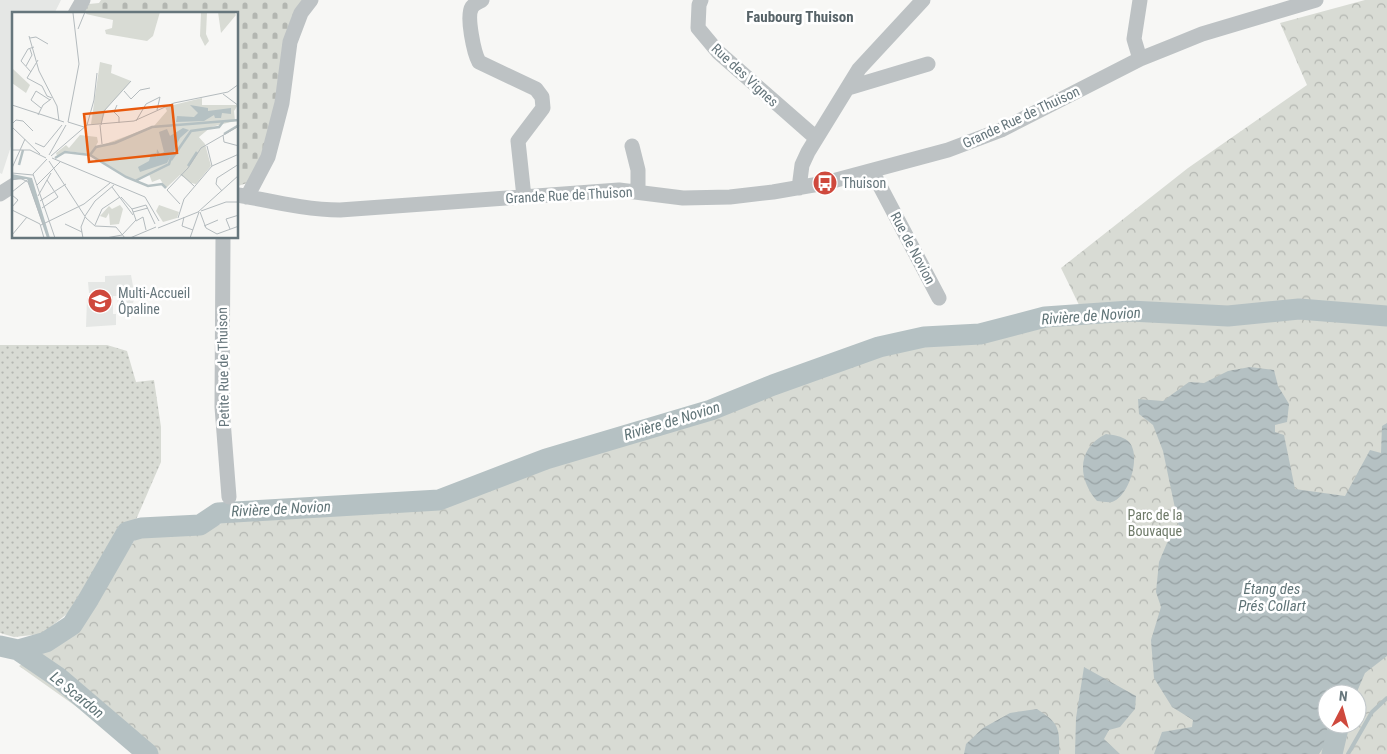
<svg xmlns="http://www.w3.org/2000/svg" width="1387" height="754" viewBox="0 0 1387 754" font-family="'Roboto Condensed',sans-serif">
	<style>
		.built { fill: #e5e7e5 }
		.cemetery { fill: url(#cemetery-stones) }
		.park { fill: url(#park-crowns); fill-rule: evenodd }
		.garden { fill: url(#garden-dots) }
		.water { fill: url(#water-waves) }
		.lines { fill: none; stroke-linecap: round; stroke-linejoin: round }
		.stream { stroke: #b5c1c3; stroke-width: 4 }
		.river { stroke: #b5c1c3; stroke-width: 21 }
		.minor { stroke: #bdc2c4; stroke-width: 15 }
		.labels { text-anchor: middle; dominant-baseline: central; stroke-width: 5; stroke-linejoin: round; paint-order: stroke }
		.street-label { font-size: 14px; fill: #66767c; stroke: #fff }
		.poi-label { font-size: 14px; fill: #66767c; stroke: #fff; text-anchor: start }
		.park-label { font-size: 14px; fill: #6e7a68; stroke: #fff }
		.neighbourhood-label { font-size: 15px; font-weight: bold; fill: #576368; stroke: #fff }
		.water-label { font-size: 15px; font-style: italic; fill: #607477; stroke: #fff }
		.inset-river { fill: none; stroke: #b5c1c3; stroke-width: 2.5 }
		.inset-road { fill: none; stroke: #b4bbbe; stroke-width: 1 }
		.view { fill: #e8590c; fill-opacity: 0.15; stroke: #e8590c; stroke-width: 2.5 }
		.inset-edge { fill: none; stroke: #66767c; stroke-width: 2.5 }
	</style>
	<defs>
		<pattern id="cemetery-stones" width="16" height="16" patternUnits="userSpaceOnUse" patternTransform="scale(1.25)"><rect width="16" height="16" fill="#d8dbd4"/><path d="M2 7V4a2 2 0 0 1 4 0v3zM10 15v-3a2 2 0 0 1 4 0v3z" fill="#b3b6b1"/></pattern>
		<pattern id="park-crowns" width="20" height="18" patternUnits="userSpaceOnUse" patternTransform="scale(1.25)"><rect width="20" height="18" fill="#d8dbd4"/><path d="M2 6a3 3 0 1 1 6 0M12 15a3 3 0 1 1 6 0" fill="none" stroke="#b3b6b1"/></pattern>
		<pattern id="garden-dots" width="8" height="8" patternUnits="userSpaceOnUse" patternTransform="scale(1.25)"><rect width="8" height="8" fill="#d8dbd4"/><path d="M2 2h.1M6 6h.1" fill="none" stroke="#b3b6b1" stroke-width="1.8" stroke-linecap="round"/></pattern>
		<pattern id="water-waves" width="16" height="10" patternUnits="userSpaceOnUse" patternTransform="scale(1.25)"><rect width="16" height="10" fill="#b5c1c3"/><path d="M0 5q4-4 8 0t8 0" fill="none" stroke="#97a1a3"/></pattern>
	</defs>
	<rect width="100%" height="100%" fill="#f7f7f5"/>
	<path class="built" d="M0 0H61L54 14H14V137L2 174 0 173Z
		M131 275 135 297 133 303H118L117 296H113V314H116V325L86 327 87 298 90 297 91 293H89L88 282H105V276Z"/>
	<path class="cemetery" d="M101 0H304L279 89 265 149 247 183 238 186V14H83L89 4 99 3Z"/>
	<path class="park" d="M1365 0H1387V754H135L91 717 19 666 76 630 138 535 201 532 221 524 222 508 439 494 545 455 710 406 879 343 925 334 978 331 1079 305 1061 268 1188 168 1307 85 1280 23ZM1327 694H1357V724H1327Z"/>
	<path class="garden" d="M0 345H107L127 351 136 382 154 380 161 427V462L135 522 110 543 73 609 42 634 14 637 0 633Z"/>
	<path class="water" d="M1250 367 1274 370 1278 386 1289 404 1287 422 1275 425V432L1284 435 1295 489 1345 496 1370 450 1381 453 1382 426 1387 423V656L1365 673 1356 694H1327V724H1339L1319 754H1154L1162 732 1192 727 1193 720 1172 707 1154 678 1151 640 1161 607 1156 592 1159 562 1167 543 1179 527 1163 451 1153 425 1139 414 1138 399 1163 401 1189 382 1204 383 1228 371Z
		M1106 434C1113 435 1122 436 1128 441 1142 453 1130 496 1112 502 1108 503 1101 501 1097 501 1077 478 1077 448 1106 434Z
		M1084 667 1136 696 1135 709 1120 727 1109 730 1104 739 1120 754H1075L1076 718Z
		M1037 709C1059 723 1060 728 1059 754H964L966 744 983 728 1010 713Z"/>
	<g class="lines">
		<path class="stream" d="M1348 754 1372 712 1387 698"/>
		<path class="river" d="M0 646 18 650 59 678 148 754
			M18 650 46 642 72 625 88 600 127 532 141 528 200 525 218 513 439 500 546 459 711 410 773 385 879 347 924 337 980 334 1045 317 1130 311 1228 316 1299 309 1387 316
			M1332 754 1339 724"/>
		<path class="minor" d="M482 0C479 2 474 4 472 7 466 16 474 53 479 62L536 89 542 97 543 108 518 141 524 197
			M701 0 699 5 698 28 718 52 816 138
			M75 14 83 0
			M1140 59 1134 39 1140 0
			M848 88 928 64
			M632 146 638 170V191
			M872 171 939 298
			M799 188 802 165 808 152 859 69 923 0
			M0 194 14 185
			M238 195C271 201 306 210 340 210L619 190 683 198 730 197 773 192 825 183 948 150 1001 130 1140 59 1170 47 1202 34 1316 0
			M247 197 268 157 282 103 290 42 301 13 311 0
			M223 238 222 407 229 497"/>
	</g>
	<defs>
		<symbol id="bus-disc" viewBox="-11 -11 22 22"><circle r="9.5" fill="#cf493d" stroke="#fff"/><path d="M-5-6H5V4H4V6H2V4H-2V6H-4V4H-5ZM-3.5-4V0h7V-4ZM-3.5 1.2v1.5H-2V1.2ZM2 1.2v1.5H3.5V1.2Z" fill="#fff"/></symbol>
		<symbol id="school-disc" viewBox="-11 -11 22 22"><circle r="9.5" fill="#cf493d" stroke="#fff"/><path d="M0-5L7-2L0 1L-7-2ZM-4 1L0 2.5L4 1V4Q0 6-4 4Z" fill="#fff"/></symbol>
	</defs>
	<g fill-rule="evenodd">
		<use href="#bus-disc" x="811" y="169" width="28" height="28"/>
		<use href="#school-disc" x="86" y="287" width="28" height="28"/>
	</g>
	<g class="labels">
		<g class="street-label">
			<text transform="translate(745 75) rotate(43)">Rue des Vignes</text>
			<text transform="translate(1021 117) rotate(-25)">Grande Rue de Thuison</text>
			<text transform="translate(569 195) rotate(-3)">Grande Rue de Thuison</text>
			<text transform="translate(913 248) rotate(62)">Rue de Novion</text>
			<text transform="translate(223 367) rotate(-91)">Petite Rue de Thuison</text>
		</g>
		<g class="poi-label">
			<text x="842" y="183">Thuison</text>
			<text x="118" y="293">Multi-Accueil<tspan x="118" dy="16">Ôpaline</tspan></text>
		</g>
		<g class="park-label">
			<text x="1155" y="515">Parc de la<tspan x="1155" dy="16">Bouvaque</tspan></text>
		</g>
		<g class="neighbourhood-label">
			<text x="800" y="17">Faubourg Thuison</text>
		</g>
		<g class="water-label">
			<text transform="translate(1091 316) rotate(-4)">Rivière de Novion</text>
			<text transform="translate(672 421) rotate(-17)">Rivière de Novion</text>
			<text transform="translate(281 509) rotate(-3)">Rivière de Novion</text>
			<text x="1272" y="589">Étang des<tspan x="1272" dy="17">Prés Collart</tspan></text>
			<text transform="translate(77 695) rotate(39)">Le Scardon</text>
		</g>
	</g>
	<g transform="translate(12 12)">
		<rect width="226" height="226" fill="#f7f7f5"/>
		<path d="M75 0H148L141 24 135 29 94 22 93 18 100 16 101 8 74 2Z" fill="#d8dbd4"/>
		<path d="M189 0H195L194 22 197 29 193 34 188 24ZM206 0H222L224 3 209 21Z" fill="#d8dbd4"/>
		<path d="M88 50 100 53 99 61 119 69 94 97 89 112H79Z" fill="#d8dbd4"/>
		<path d="M190 86V93H226L222 99 223 109 199 115 187 125 184 172 168 163 154 176 148 167 140 170 137 162 124 170 78 144 85 135 142 114 155 99 153 95ZM108 193 111 197 107 212 98 213 97 201 94 206 88 204 97 194 100 197ZM147 193 167 200 165 206 151 210 144 199Z" fill="#d8dbd4"/>
		<path d="M68 123 85 125 86 130 79 142 54 139 45 144 44 141 54 133 57 136ZM185 123 193 132 199 154 184 172 179 171 164 159 179 138 175 135Z" fill="#d8dbd4"/>
		<path d="M1 57 18 73 14 81 0 71Z" fill="#d8dbd4"/>
		<path d="M178 93 196 96V99L219 96V102L210 101 209 106H203L202 103 192 109 164 110 165 104 182 105 186 101ZM155 117 158 124 171 116 177 118 168 126 155 151 128 160 126 155 137 149 139 142 144 141V147L145 137 148 142 152 140 147 120ZM0 162 20 166 38 226H35L15 167 0 168Z" fill="#b5c1c3"/>
		<path class="inset-river" d="M212 122 227 113M78 143 84 135 103 131 140 115 227 108M43 146 53 140 78 143 114 165 136 174 150 172 154 176M159 148 179 119 207 115 211 110M7 153 11 138M176 154 185 140M123 169 157 152 162 136"/>
		<path class="inset-road" d="M66 17 73 0M17 24 27 59 45 94 47 109M18 26 24 25 36 32M26 48 15 66 30 74 35 84 40 86M14 54 20 43 18 37M19 60 9 49 16 37 22 35M112 79 119 87 128 78 138 76M211 82 227 94M0 93 52 110M105 93 102 100 107 105V111M29 96 19 88 24 79 38 88M26 103 31 93 39 87M124 109 134 92 148 85 145 98M56 110 72 115M56 110 67 52 61 1M0 112 4 108 11 109 21 119M75 113 82 88 85 61M88 113 90 132M89 113 92 99 119 69M0 115 28 142M211 123 212 130 227 134M23 131 32 135 50 113M195 134 200 154M0 138H18L34 146M37 143 54 113M39 144 75 113 122 109 162 91 216 80 227 72M40 146 133 185 147 209M35 147 21 162 43 226M37 149 74 206 83 214 104 215 113 226M0 156 13 127M0 161 21 163M169 162 182 174M0 168 8 166 16 170 31 212M25 173 48 150M100 175 121 203M210 179 204 172 205 166 227 152M0 180 15 168M0 183 6 188 0 195M26 184 39 161M109 185 120 197M28 189 54 172M168 192 155 178 176 156 189 136 227 114M30 196 46 185 35 168M120 197 134 193 143 212M0 198 28 212 32 226M189 199 214 190H227M121 200 136 196M188 200 194 216 205 222M73 204 83 189 102 173M172 205 170 214 181 218M166 206 172 187 200 154 227 142M124 209 131 205 134 218M53 212 70 220M29 213 72 192 98 171M83 213 90 197 108 185M192 214 206 208M146 216 186 200 227 163M218 217 214 207 227 203M205 222 227 214M0 223 15 205M110 223 124 208 120 197M71 226 69 215 73 205M94 226 110 223M118 226 144 215M178 226 187 200"/>
		<path class="view" d="M160 93 165 141 77 150 72 102Z"/>
		<rect width="226" height="226" class="inset-edge"/>
	</g>
	<g transform="translate(1342 709) rotate(6)"><circle r="24" fill="#ffffff" stroke="#c2c8cb"/>
	<path d="M0-4L9 19L0 12L-9 19Z" fill="#cf493d"/>
	<text y="-8" font-size="14" font-weight="bold" text-anchor="middle" fill="#66767c">N</text>
	</g>
</svg>
